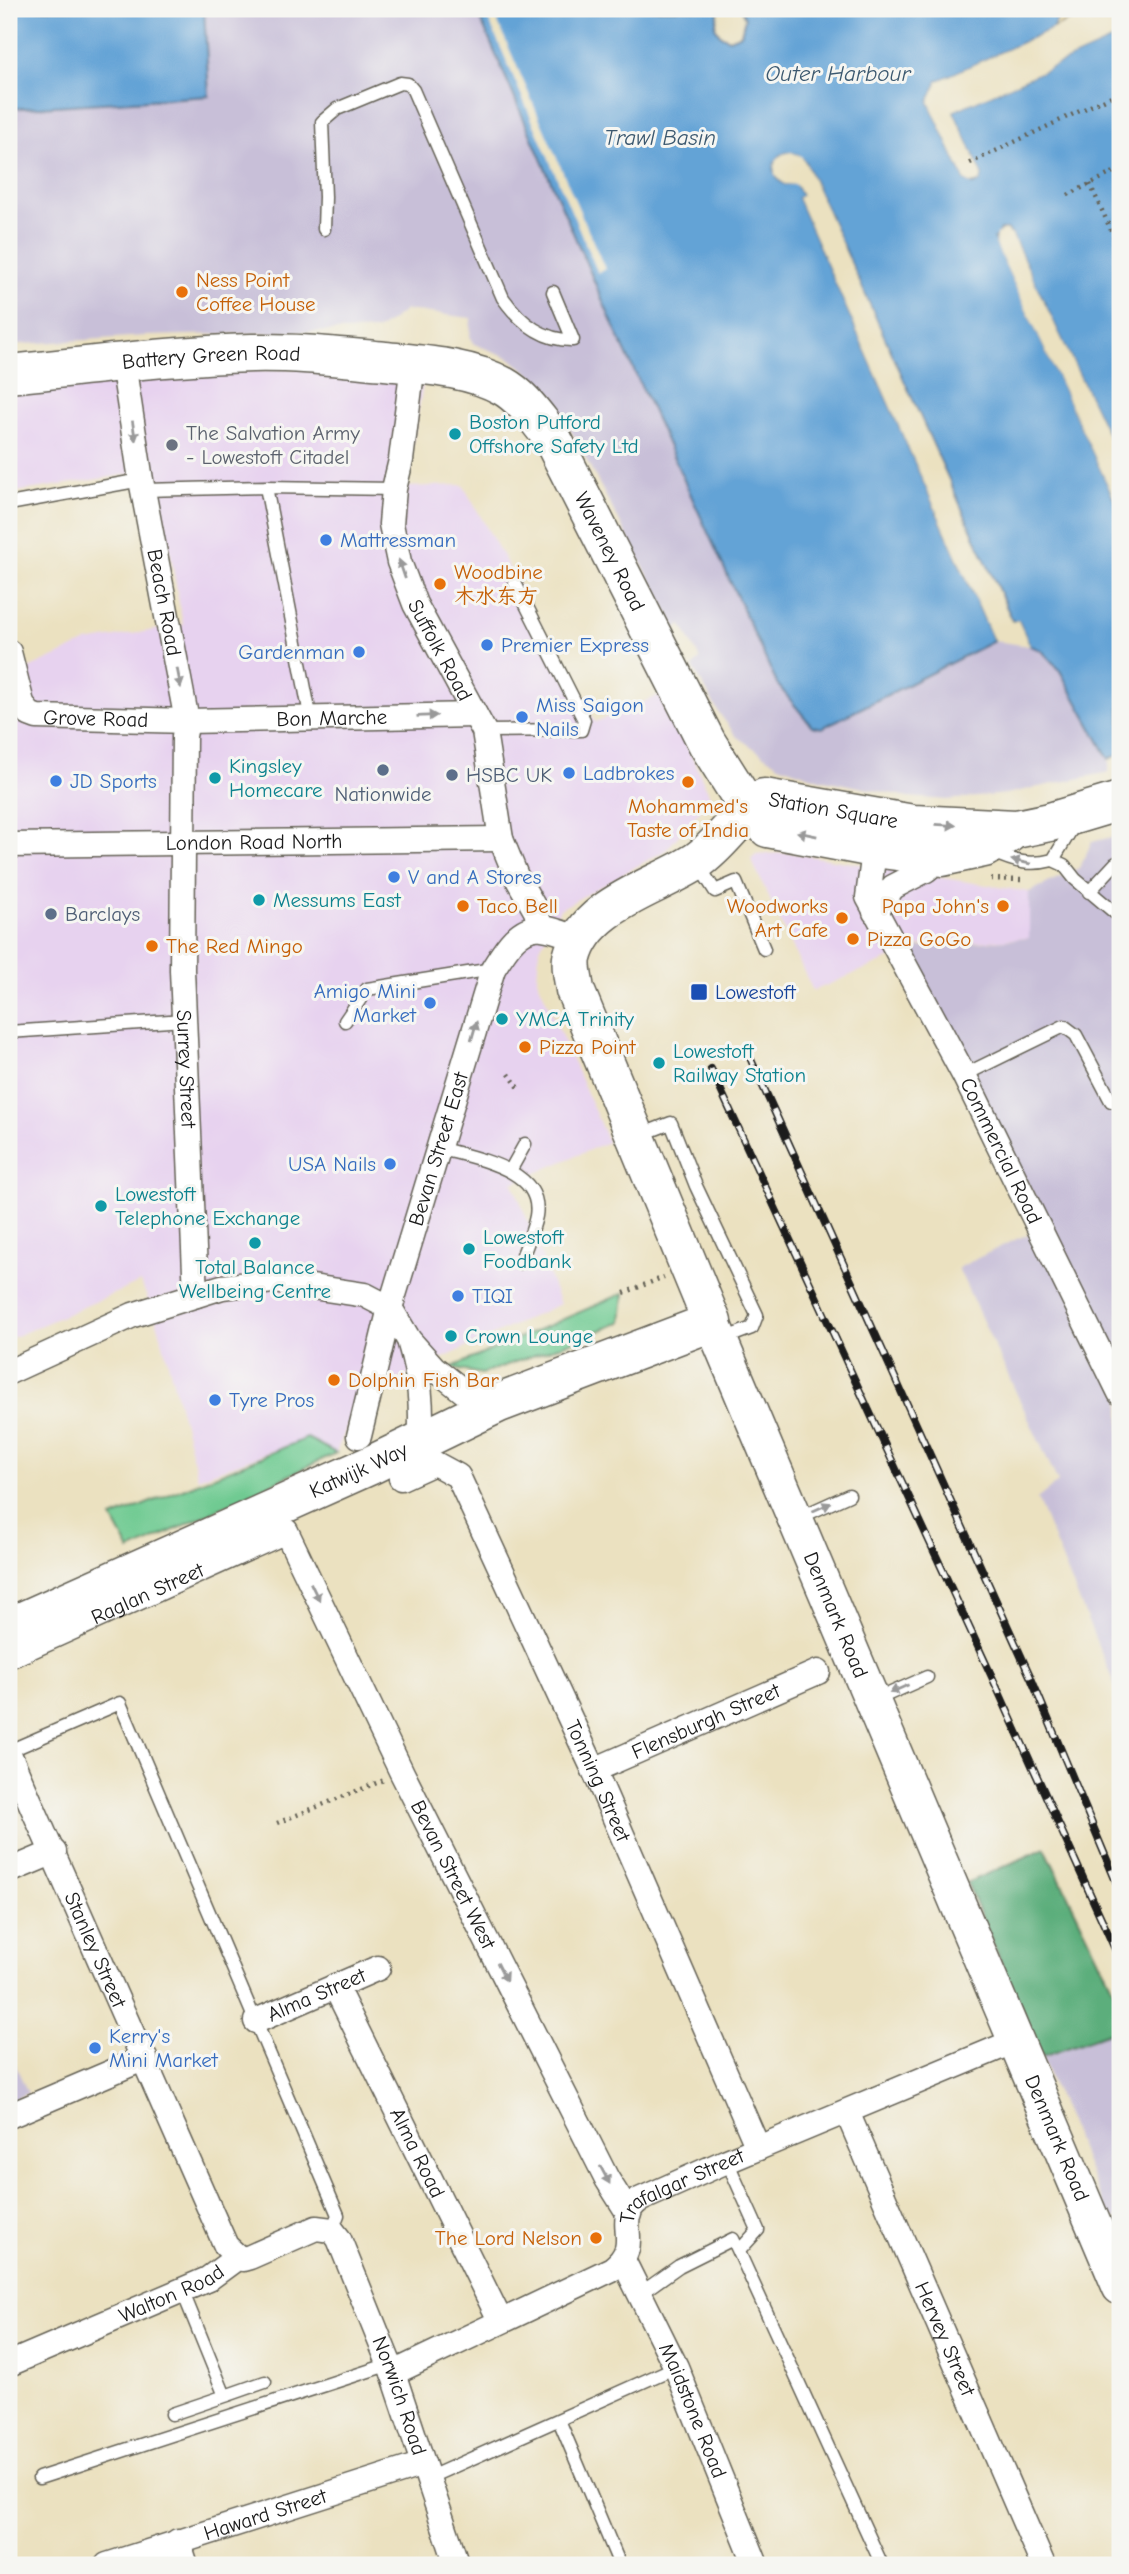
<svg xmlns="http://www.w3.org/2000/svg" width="1129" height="2574" viewBox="0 0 1129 2574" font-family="'Comic Neue','LXGW WenKai TC',sans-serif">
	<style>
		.built { fill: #e7d2ef }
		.industrial { fill: #c8bfd8 }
		.green { fill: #70ca92; stroke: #467357; stroke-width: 2 }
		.forest { fill: #5cae7c; stroke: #3c654c; stroke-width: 2 }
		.sand { fill: #eeda9e; stroke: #857b5d; stroke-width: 2 }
		.water { fill: #63a3d6; stroke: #406079; stroke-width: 2 }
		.pier { fill: #ebe1c0 }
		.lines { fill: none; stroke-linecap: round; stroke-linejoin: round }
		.lane-casing { stroke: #646155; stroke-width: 15 }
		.street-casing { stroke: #646155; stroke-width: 27 }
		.secondary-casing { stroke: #646155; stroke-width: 38 }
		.highway-casing { stroke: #646155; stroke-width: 41 }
		.path { stroke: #646155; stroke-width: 4.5; stroke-dasharray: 2 5; stroke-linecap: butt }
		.lane { stroke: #fff; stroke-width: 12 }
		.street { stroke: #fff; stroke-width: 24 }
		.secondary { stroke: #fff; stroke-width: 35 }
		.highway { stroke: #fff; stroke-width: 38 }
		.rail-casing { stroke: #1c1c1c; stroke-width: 8 }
		.rail { stroke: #f6f6f2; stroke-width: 5; stroke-dasharray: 16; stroke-linecap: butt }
		.oneway { fill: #999 }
		.food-dot { fill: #e8710a; stroke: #f6f6f2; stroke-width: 2.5 }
		.culture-dot { fill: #0f9aa8; stroke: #f6f6f2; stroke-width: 2.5 }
		.worship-dot { fill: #6b7280; stroke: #f6f6f2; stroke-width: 2.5 }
		.shop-dot { fill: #3f7fe0; stroke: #f6f6f2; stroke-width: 2.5 }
		.service-dot { fill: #5c6f8a; stroke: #f6f6f2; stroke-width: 2.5 }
		.transit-dot { fill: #1a4fb4; stroke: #f6f6f2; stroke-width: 2.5 }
		.labels { text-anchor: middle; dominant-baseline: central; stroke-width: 6; stroke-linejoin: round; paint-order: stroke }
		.food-label { font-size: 21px; fill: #c56008; stroke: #f6f6f2; text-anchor: start }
		.street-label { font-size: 21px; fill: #1c1c1c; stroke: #f6f6f2 }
		.culture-label { font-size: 21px; fill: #0d838f; stroke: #f6f6f2; text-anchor: start }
		.worship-label { font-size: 21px; fill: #5b616d; stroke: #f6f6f2; text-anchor: start }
		.shop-label { font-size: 21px; fill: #366cbe; stroke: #f6f6f2; text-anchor: start }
		.service-label { font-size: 21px; fill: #4e5e75; stroke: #f6f6f2; text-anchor: start }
		.transit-label { font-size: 21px; fill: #164399; stroke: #f6f6f2; text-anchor: start }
		.water-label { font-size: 23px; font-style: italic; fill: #3c5970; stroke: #f6f6f2 }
	</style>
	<rect width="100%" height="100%" fill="#f6f6f2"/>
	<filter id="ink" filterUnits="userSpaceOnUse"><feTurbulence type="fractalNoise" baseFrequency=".0143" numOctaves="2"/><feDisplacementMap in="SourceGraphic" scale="14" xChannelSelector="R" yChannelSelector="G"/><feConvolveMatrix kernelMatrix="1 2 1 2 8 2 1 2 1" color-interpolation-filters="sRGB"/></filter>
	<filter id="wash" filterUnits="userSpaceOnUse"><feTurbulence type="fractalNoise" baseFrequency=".00686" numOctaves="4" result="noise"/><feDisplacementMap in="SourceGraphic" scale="28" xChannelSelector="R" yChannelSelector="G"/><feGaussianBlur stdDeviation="1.57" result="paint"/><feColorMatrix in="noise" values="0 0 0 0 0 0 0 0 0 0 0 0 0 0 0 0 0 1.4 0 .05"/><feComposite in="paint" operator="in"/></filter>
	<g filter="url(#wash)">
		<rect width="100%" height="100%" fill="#ebe1c0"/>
		<path class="built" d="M306 368 423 384 405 487 463 485 595 722 663 694 711 798 666 850 560 909 539 950 537 979 608 1142 513 1183 560 1304 359 1397 336 1453 307 1438 198 1478 159 1328 141 1282 9 1339V675L22 672 87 642 183 625 156 470 9 493V389L140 377Z
			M791 853 1029 892V938L920 946 813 991 751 859 756 854Z"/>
		<path class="industrial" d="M204 9H481L611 320 777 684 812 726 822 728 994 641 1030 646 1041 650 1059 669 1109 759V772L1006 794 947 800 909 797 819 779 779 765 737 737 719 713 693 667 700 659 682 625 676 628 553 397 534 377 510 358 474 344 470 336 471 318 406 310 378 330 145 336 9 345V109L209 96Z
			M1120 835V1698L1037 1499 1058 1482 958 1268 1016 1239 1050 1227 906 952 915 948 1029 938V892L1079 868 1092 842Z
			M1120 2029V2216L1110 2220 1042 2058Z
			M9 2051 28 2093 9 2101Z"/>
		<path class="green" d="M624 1293 621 1322 579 1339 482 1374 450 1368Z
			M307 1438 336 1453 130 1551 112 1518Z"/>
		<path class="forest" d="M1045 1848 1120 2003V2029L1042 2057 967 1883Z"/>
		<path class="sand" d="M1040 9H1094L1034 37Z"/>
		<path class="water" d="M9 9H204L209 96 9 109Z
			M476 9H719L715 27 720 35 729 39 741 34 745 18 741 9H1063L1052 29 938 81 929 102 965 180 973 185 980 182 982 174 953 111 1120 36V461L1012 235 1007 230H1000L994 239 1120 511V754L1109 759 1059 669 1041 650 1030 646 1018 620 1013 622 805 162C788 138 759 167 784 184H796L802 196 798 198 994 641 822 728 812 726 777 684 611 320Z"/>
		<path class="pier" d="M484 9H492L605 269 598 273Z
			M1057 27 1054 33 941 83 933 102 968 178 975 181 978 173 950 113V109L1120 33V36L953 111 982 174 980 182 970 184 965 180 929 102 938 81Z
			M791 152 801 156 805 162 1012 622 1018 620 1030 646 1025 645 1016 625 1009 624 802 164 795 157H784L778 165V174L785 181 798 182 805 194 802 199 997 642 994 641 798 198 802 195 796 185 784 184 775 175 774 166 777 159 783 154Z
			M1004 230 1012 235 1120 461V464L1117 462 1009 237 1002 234 998 237V242L1120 503V511L995 243 996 234Z"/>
	</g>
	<g filter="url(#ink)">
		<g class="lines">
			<defs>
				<path id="lane" d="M324 229 325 197 322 122 337 109 400 83 408 84 413 90 503 298C520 322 542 341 573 340L553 292
					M266 487 311 720
					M144 490 266 487 394 489
					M9 504 141 480
					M484 731 581 730 584 720 515 583
					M993 852C1014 862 1030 866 1053 860L1074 825
					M1053 860 1064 865 1075 879 1120 917
					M699 866 715 891 736 882 764 949
					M1089 892 1115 864 1120 861
					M345 1021 367 989 493 969
					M9 1032 184 1020
					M964 1075 1064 1026 1076 1035 1111 1101 1120 1103
					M640 1135 671 1123 696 1186 757 1315 752 1328 723 1339
					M439 1148C472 1158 544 1168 536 1216 533 1232 525 1248 520 1263
					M511 1169 525 1144
					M798 1518 849 1495
					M873 1701 927 1677
					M9 1751 120 1703 338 2215 332 2230
					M727 2161 758 2230 739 2251
					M641 2293 679 2266 733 2239 882 2565
					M225 2396 265 2382
					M172 2414 225 2396 182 2290
					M559 2420 620 2565
					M39 2478 390 2364
					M428 2478 676 2367"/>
				<g id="street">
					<path id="s1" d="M123 363 141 480 187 721 184 736 182 970 196 1295"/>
					<path id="s2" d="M413 364 401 460 394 489 391 524 399 562 415 604 484 731 501 839 516 876 536 911 540 927"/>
					<path id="s3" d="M9 652 22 703 29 714 37 717 187 721 475 715"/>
					<path id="s4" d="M876 836 868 897 964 1075 1120 1393"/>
					<path id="s5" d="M9 845 501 839"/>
					<path d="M875 912 893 887 926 870 942 857"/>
					<path d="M410 1344C420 1377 423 1407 420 1442"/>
					<path d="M9 1372 133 1315 222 1287 273 1281 365 1295 390 1308 409 1340 434 1368 463 1391 499 1403"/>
					<path id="s6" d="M359 1436 390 1308 493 969C503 953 519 924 542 928 554 929 567 935 579 939"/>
					<path id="s7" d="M401 1478 434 1463 458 1476 594 1770 758 2148"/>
					<path id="s8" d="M9 1656 286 1531 402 1773 607 2179 629 2214"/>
					<path id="s9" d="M9 1754 226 2246 238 2257"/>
					<path id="s10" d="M594 1770 818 1672"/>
					<path d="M9 1871 54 1852"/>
					<path id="s11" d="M335 1986 500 2320"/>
					<path id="s12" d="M256 2021 378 1968"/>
					<path id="s13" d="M847 2112 1043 2565"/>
					<path d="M9 2116 145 2058"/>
					<path id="s14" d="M623 2260 676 2367 756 2565"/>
					<path id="s15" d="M9 2364 208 2279 238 2257 243 2259 250 2257 316 2228 332 2230 339 2239 393 2373 457 2565"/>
					<path id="s16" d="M393 2373 612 2269C646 2243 611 2221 639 2200L727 2161 1015 2041"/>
					<path d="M178 2541 186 2565"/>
					<path id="s17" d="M107 2565 423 2464"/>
				</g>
				<g id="secondary">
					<path id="s18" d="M712 1322 1120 2287"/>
				</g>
				<g id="highway">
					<path id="s19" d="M9 374C90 366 171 355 252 353 297 352 340 357 385 361 423 365 469 367 503 386 523 397 537 419 551 436L707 743 748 808 768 828 874 848 942 857 984 848 1008 834"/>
					<path id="s20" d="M9 1627 371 1465 499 1403 712 1322 575 990C574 981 570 968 572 958 585 904 656 888 697 861 723 843 738 815 764 798L913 824 1016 829 1050 822 1120 801"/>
				</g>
			</defs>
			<use href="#lane" class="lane-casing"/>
			<use href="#street" class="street-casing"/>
			<use href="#secondary" class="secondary-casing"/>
			<use href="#highway" class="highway-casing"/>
			<path class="path" d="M970 163 1120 92
				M1090 184 1120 250
				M1068 195 1120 169
				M991 879 1021 880
				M509 1074 519 1088
				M624 1293 664 1277
				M277 1823 384 1780"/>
			<use href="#lane" class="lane"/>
			<use href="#street" class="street"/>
			<use href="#secondary" class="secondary"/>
			<use href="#highway" class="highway"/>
			<defs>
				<path id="rail" d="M747 1051 1031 1678 1120 1891
					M711 1069 993 1679 1120 1960"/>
			</defs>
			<use href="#rail" class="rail-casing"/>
			<use href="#rail" class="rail"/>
		</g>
		<defs><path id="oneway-solid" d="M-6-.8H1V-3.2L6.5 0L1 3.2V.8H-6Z" transform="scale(1.75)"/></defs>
		<g class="oneway">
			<use href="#oneway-solid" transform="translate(134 431) rotate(81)"/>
			<use href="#oneway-solid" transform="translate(402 569) rotate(-109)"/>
			<use href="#oneway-solid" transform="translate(179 678) rotate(79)"/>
			<use href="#oneway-solid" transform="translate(427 716) rotate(-2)"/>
			<use href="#oneway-solid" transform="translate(946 825) rotate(3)"/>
			<use href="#oneway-solid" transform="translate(807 834) rotate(-169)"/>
			<use href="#oneway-solid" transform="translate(1021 862) rotate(-168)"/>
			<use href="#oneway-solid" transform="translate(474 1031) rotate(-74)"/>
			<use href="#oneway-solid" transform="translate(822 1507) rotate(-24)"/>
			<use href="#oneway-solid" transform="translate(315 1592) rotate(64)"/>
			<use href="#oneway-solid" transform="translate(899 1689) rotate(156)"/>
			<use href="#oneway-solid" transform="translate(502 1972) rotate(63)"/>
			<use href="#oneway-solid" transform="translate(605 2175) rotate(62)"/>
		</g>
	</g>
	<g class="food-dot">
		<circle cx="182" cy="292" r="7"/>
		<circle cx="440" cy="584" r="7"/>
		<circle cx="688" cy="782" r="7"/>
		<circle cx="463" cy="906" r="7"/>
		<circle cx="1003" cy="906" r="7"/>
		<circle cx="842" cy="918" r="7"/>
		<circle cx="853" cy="939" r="7"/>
		<circle cx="152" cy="946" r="7"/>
		<circle cx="525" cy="1047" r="7"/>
		<circle cx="334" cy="1380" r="7"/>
		<circle cx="596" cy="2238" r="7"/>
	</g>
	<g class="culture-dot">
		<circle cx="455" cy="434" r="7"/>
		<circle cx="215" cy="778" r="7"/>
		<circle cx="259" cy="900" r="7"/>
		<circle cx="502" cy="1019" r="7"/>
		<circle cx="659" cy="1063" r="7"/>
		<circle cx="101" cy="1206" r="7"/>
		<circle cx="255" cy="1243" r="7"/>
		<circle cx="469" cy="1249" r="7"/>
		<circle cx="451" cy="1336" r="7"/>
	</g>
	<circle class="worship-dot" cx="172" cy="445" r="7"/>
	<g class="shop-dot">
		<circle cx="326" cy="540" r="7"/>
		<circle cx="487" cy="645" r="7"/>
		<circle cx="359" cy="652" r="7"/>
		<circle cx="522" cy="717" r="7"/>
		<circle cx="569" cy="773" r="7"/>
		<circle cx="56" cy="781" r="7"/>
		<circle cx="394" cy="877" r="7"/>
		<circle cx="430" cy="1003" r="7"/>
		<circle cx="390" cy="1164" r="7"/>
		<circle cx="458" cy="1296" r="7"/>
		<circle cx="215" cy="1400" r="7"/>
		<circle cx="95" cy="2048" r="7"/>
	</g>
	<g class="service-dot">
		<circle cx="383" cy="770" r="7"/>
		<circle cx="452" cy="775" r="7"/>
		<circle cx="51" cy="914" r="7"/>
	</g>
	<rect class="transit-dot" x="690" y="983" width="18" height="18" rx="3.5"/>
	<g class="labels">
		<g class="food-label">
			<text x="196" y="280">Ness Point<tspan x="196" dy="24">Coffee House</tspan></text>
			<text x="454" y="572">Woodbine<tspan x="454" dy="24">木水东方</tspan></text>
			<text x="688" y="806" text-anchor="middle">Mohammed's<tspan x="688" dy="24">Taste of India</tspan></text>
			<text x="477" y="906">Taco Bell</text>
			<text x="828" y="906" text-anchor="end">Woodworks<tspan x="828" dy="24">Art Cafe</tspan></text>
			<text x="989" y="906" text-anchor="end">Papa John's</text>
			<text x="867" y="939">Pizza GoGo</text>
			<text x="166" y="946">The Red Mingo</text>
			<text x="539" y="1047">Pizza Point</text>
			<text x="348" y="1380">Dolphin Fish Bar</text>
			<text x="582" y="2238" text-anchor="end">The Lord Nelson</text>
		</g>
		<g class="street-label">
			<text stroke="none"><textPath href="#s19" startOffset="203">Battery Green Road</textPath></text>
			<text stroke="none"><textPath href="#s19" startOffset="698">Waveney Road</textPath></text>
			<text stroke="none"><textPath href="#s1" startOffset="243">Beach Road</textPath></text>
			<text stroke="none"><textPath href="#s2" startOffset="298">Suffolk Road</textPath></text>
			<text stroke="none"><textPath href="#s3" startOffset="133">Grove Road</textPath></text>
			<text stroke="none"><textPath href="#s3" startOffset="369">Bon Marche</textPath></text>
			<text stroke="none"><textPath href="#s20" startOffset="1484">Station Square</textPath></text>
			<text stroke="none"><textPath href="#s5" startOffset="245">London Road North</textPath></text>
			<text stroke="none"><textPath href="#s1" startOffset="712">Surrey Street</textPath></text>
			<text stroke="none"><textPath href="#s6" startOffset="298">Bevan Street East</textPath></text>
			<text stroke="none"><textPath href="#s4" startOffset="348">Commercial Road</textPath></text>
			<text stroke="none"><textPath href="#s20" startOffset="383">Katwijk Way</textPath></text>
			<text stroke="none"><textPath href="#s8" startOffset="152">Raglan Street</textPath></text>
			<text stroke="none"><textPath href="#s18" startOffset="318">Denmark Road</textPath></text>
			<text stroke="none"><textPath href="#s10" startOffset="122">Flensburgh Street</textPath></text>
			<text stroke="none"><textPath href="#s7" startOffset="399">Tonning Street</textPath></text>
			<text stroke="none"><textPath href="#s8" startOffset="686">Bevan Street West</textPath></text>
			<text stroke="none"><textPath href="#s9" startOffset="214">Stanley Street</textPath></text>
			<text stroke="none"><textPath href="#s12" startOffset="66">Alma Street</textPath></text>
			<text stroke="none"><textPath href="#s18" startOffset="886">Denmark Road</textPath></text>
			<text stroke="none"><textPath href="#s11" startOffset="186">Alma Road</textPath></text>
			<text stroke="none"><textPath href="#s16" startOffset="364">Trafalgar Street</textPath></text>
			<text stroke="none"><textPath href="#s15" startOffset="177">Walton Road</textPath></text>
			<text stroke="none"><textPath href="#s13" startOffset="247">Hervey Street</textPath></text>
			<text stroke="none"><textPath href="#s15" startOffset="534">Norwich Road</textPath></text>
			<text stroke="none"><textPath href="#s14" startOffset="166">Maidstone Road</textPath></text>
			<text stroke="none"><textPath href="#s17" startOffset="166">Haward Street</textPath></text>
		</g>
		<g class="culture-label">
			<text x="469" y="422">Boston Putford<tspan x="469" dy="24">Offshore Safety Ltd</tspan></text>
			<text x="229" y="766">Kingsley<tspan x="229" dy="24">Homecare</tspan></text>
			<text x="273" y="900">Messums East</text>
			<text x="516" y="1019">YMCA Trinity</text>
			<text x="673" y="1051">Lowestoft<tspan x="673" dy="24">Railway Station</tspan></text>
			<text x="115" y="1194">Lowestoft<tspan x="115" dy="24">Telephone Exchange</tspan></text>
			<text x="483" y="1237">Lowestoft<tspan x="483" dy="24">Foodbank</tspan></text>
			<text x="255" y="1267" text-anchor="middle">Total Balance<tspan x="255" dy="24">Wellbeing Centre</tspan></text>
			<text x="465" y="1336">Crown Lounge</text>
		</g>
		<g class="worship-label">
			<text x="186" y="433">The Salvation Army<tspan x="186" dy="24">- Lowestoft Citadel</tspan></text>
		</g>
		<g class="shop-label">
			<text x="340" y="540">Mattressman</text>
			<text x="501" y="645">Premier Express</text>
			<text x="345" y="652" text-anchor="end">Gardenman</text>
			<text x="536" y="705">Miss Saigon<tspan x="536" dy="24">Nails</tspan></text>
			<text x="583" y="773">Ladbrokes</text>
			<text x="70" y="781">JD Sports</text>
			<text x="408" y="877">V and A Stores</text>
			<text x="416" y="991" text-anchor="end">Amigo Mini<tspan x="416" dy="24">Market</tspan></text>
			<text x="376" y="1164" text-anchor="end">USA Nails</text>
			<text x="472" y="1296">TIQI</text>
			<text x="229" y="1400">Tyre Pros</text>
			<text x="109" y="2036">Kerry's<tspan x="109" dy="24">Mini Market</tspan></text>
		</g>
		<g class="service-label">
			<text x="466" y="775">HSBC UK</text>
			<text x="383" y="794" text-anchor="middle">Nationwide</text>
			<text x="65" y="914">Barclays</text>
		</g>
		<g class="transit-label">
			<text x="715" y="992">Lowestoft</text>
		</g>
		<g class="water-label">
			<text x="838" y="73">Outer Harbour</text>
			<text x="660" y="137">Trawl Basin</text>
		</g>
	</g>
	<rect width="1129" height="2574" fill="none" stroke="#f6f6f2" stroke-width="35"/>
</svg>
